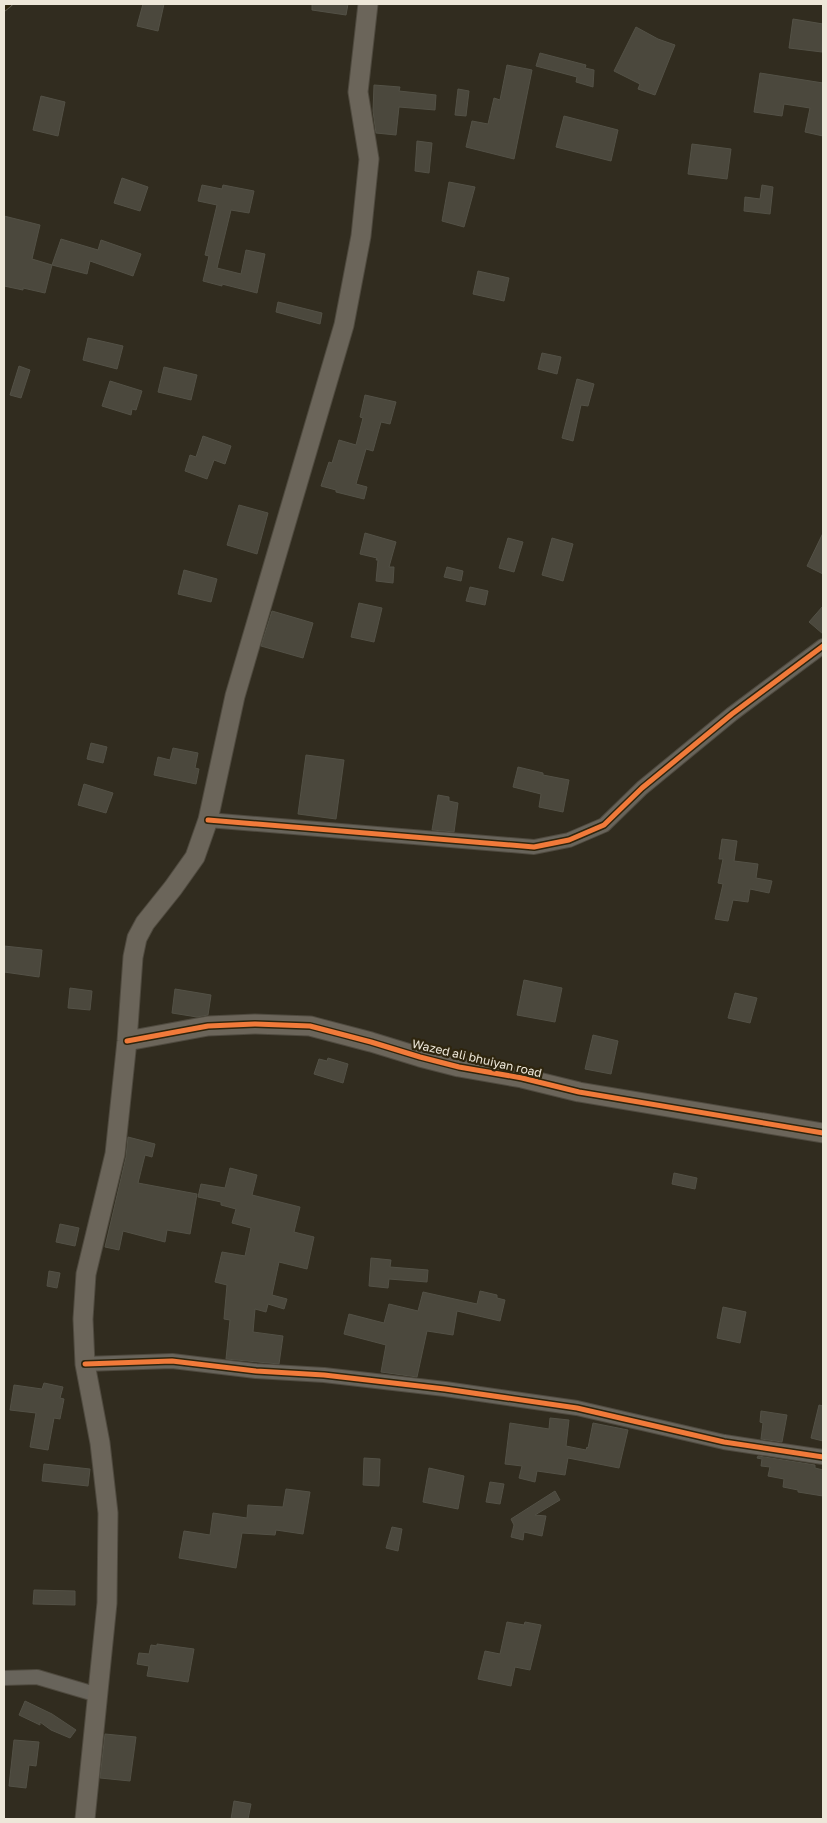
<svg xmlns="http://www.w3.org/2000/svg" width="827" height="1823" viewBox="0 0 827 1823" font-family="'Golos Text',sans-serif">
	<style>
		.building { fill: #4b483d; stroke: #535146 }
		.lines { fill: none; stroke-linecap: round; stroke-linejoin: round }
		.street-casing { stroke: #4f4a3f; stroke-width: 16 }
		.secondary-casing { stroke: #4f4a3f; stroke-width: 21 }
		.street { stroke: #68645b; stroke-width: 14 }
		.secondary { stroke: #6b655a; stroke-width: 19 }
		.rail-casing { stroke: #676359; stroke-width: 5.5 }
		.rail { stroke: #2e250e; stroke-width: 4; stroke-dasharray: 11; stroke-linecap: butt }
		.cycleway-casing { stroke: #2e250e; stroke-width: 8 }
		.cycleway { stroke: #f17a3a; stroke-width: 5 }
		.labels { text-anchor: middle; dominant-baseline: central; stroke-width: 4.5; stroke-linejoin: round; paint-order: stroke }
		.street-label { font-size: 12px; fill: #ede7d9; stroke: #2e250e }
	</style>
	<rect width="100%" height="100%" fill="#312c1f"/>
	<path class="building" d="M143 4H164L158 31 137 26Z
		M312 4H348L346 15 312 10Z
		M793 19 823 24 822 52 789 48Z
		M636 27 658 39 675 45 655 95 638 89 640 84 614 71Z
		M540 53 586 65 585 68 594 70 593 87 576 82 577 77 536 66Z
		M507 65 532 70 514 159 466 147 472 121 488 124 494 98 500 100Z
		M760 73 823 83V136L805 132 810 108 784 104 782 116 754 112Z
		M374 85 400 87 399 91 436 95 435 110 399 107 396 135 376 133 373 111Z
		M458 89 469 91 466 116 455 115Z
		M41 96 65 102 58 136 33 130Z
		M564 116 618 130 611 161 556 147Z
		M417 141 432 143 429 173 415 171Z
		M692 144 731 149 727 179 688 174Z
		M122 178 148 187 140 211 114 203Z
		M449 182 475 187 464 227 442 221Z
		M202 185 222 189 223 185 254 191 249 213 231 210 217 268 241 274 246 250 265 254 257 293 222 284V286L203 281 209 256 205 255 217 205 198 201Z
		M762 185 773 187 770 214 744 211 745 197 760 199Z
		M4 216 40 225 32 259 52 265 45 293 23 288V290L4 286Z
		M61 239 98 250 101 240 141 254 133 276 90 261 87 274 52 265Z
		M478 271 509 278 504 301 473 294Z
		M278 302 322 313 320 324 276 312Z
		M88 338 123 346 117 369 83 360Z
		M542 353 561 357 557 374 538 369Z
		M19 366 30 370 21 398 10 395Z
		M164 367 197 375 191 400 158 392Z
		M577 379 594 384 588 406 581 405 573 441 562 438Z
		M110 381 142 391 136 410 132 409 131 415 102 406Z
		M365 395 396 402 390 424 381 422 373 451 366 449 356 484 367 487 364 499 336 492V490L321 486 329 462 332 463 339 440 356 445 363 418 360 417Z
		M203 436 231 446 225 464 214 460 207 479 185 471 190 455 196 457Z
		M239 505 268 513 257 554 227 545Z
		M365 533 396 542 389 567H394L393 583 376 581 378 560H376L377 558 360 554Z
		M823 533V574L807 566Z
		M508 538 523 542 514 572 499 568Z
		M552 538 573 544 563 581 542 575Z
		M447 567 463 571 461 581 444 577Z
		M184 570 217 579 211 602 178 594Z
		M470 587 488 591 485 605 466 601Z
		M359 603 382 608 374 642 351 637Z
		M823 606V634L809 622Z
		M272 611 313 623 303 658 261 646Z
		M91 743 107 747 103 763 87 759Z
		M173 748 198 753 195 768 199 769 196 784 154 775 158 757 170 760Z
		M306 755 344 760 336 819 298 814Z
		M518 767 543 773V775L569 780 563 812 539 807 541 794 513 787Z
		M84 784 113 793 106 813 78 805Z
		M438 795 449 797V801L458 803 454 832 432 830Z
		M722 839 737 841 734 861 758 864 756 878 772 881 769 893 750 889 748 902 733 900 728 921 715 919 723 884 718 883 723 859H719Z
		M4 946 42 950 39 977 4 972Z
		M524 980 562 988 555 1022 517 1015Z
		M70 988 92 991 90 1010 68 1008Z
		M175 989 211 995 208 1015 197 1017 172 1013Z
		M735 993 757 998 750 1023 728 1018Z
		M593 1035 618 1041 611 1074 585 1069Z
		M328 1058 348 1064 343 1083 314 1074 319 1059 327 1061Z
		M128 1137 155 1144 152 1157 145 1155 138 1183 197 1194 190 1234 167 1230 165 1242 123 1231 119 1250 105 1247 126 1157Z
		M230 1168 257 1175 252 1195 300 1207 294 1232 314 1237 307 1269 279 1262 272 1295 287 1299 284 1309 268 1304 266 1312 255 1309 253 1332 283 1336 279 1364 226 1359 230 1320 224 1319 227 1285 215 1282 222 1252 245 1256 251 1228 232 1223 236 1209 221 1205V1202L198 1197 201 1184 225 1188Z
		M674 1173 697 1178 695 1189 672 1184Z
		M60 1224 79 1228 75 1246 56 1242Z
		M371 1258 391 1260 390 1267 428 1270 427 1282 389 1279 388 1288 369 1286Z
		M49 1271 60 1273 57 1288 47 1286Z
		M480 1291 497 1295V1298L505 1300 500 1321 457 1311 453 1335 427 1331 417 1377 381 1372 386 1345 344 1334 349 1314 384 1323 389 1304 418 1311 423 1292 477 1304Z
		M723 1307 746 1312 740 1343 717 1338Z
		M44 1383 63 1387 60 1398 64 1399 60 1419 54 1418 48 1450 30 1447 36 1413 10 1410 14 1385 42 1389Z
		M819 1405 823 1406V1441L811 1438Z
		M761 1411 787 1415 782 1442 761 1439 763 1423 760 1422Z
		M550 1418 569 1420 566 1446 586 1450 587 1447 588 1448 593 1423 628 1430 619 1468 568 1458 565 1475 537 1471 535 1482 519 1478 522 1466 505 1464 510 1423 549 1429Z
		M758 1456 815 1465V1468L823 1470V1496L798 1492V1490L783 1487 784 1479 768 1476 770 1467 761 1466 762 1459 757 1458Z
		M364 1458 380 1459 379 1486 363 1485Z
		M44 1464 90 1469 88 1486 42 1481Z
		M429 1468 464 1476 458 1509 423 1502Z
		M490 1482 504 1484 500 1504 486 1502Z
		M286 1489 310 1492 303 1534 276 1530 275 1535 242 1533 236 1568 179 1558 184 1531 210 1535 213 1513 247 1518 248 1505 283 1507Z
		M555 1491 560 1500 535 1515 546 1516 542 1536 524 1532 523 1540 511 1537 514 1525 511 1519Z
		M392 1527 402 1529 398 1551 386 1548Z
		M34 1590 75 1591V1605L33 1604Z
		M507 1622 524 1625 525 1622 541 1625 530 1670 515 1667 511 1686 478 1679 485 1651 500 1654Z
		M157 1644 194 1649 188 1682 147 1676 149 1666 137 1664 139 1653 149 1654 151 1645 157 1646Z
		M25 1701 52 1714 76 1730 70 1738 51 1730 40 1722V1725L19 1715Z
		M105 1734 136 1737 130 1781 100 1778Z
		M14 1740 39 1742 36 1766 29 1765 26 1788 9 1786Z
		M234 1801 251 1804 248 1819H231Z"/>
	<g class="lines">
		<defs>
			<path id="street" d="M208 820 534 847 569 840 604 825 642 788 732 714 823 646
				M85 1364 172 1361 256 1371 324 1375 445 1389 577 1408 724 1442 823 1457
				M4 1678 37 1677 98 1695"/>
			<path id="secondary" d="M127 1041 208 1026 255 1024 310 1026 371 1042 420 1057 459 1067 522 1078 579 1092 823 1133
				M85 1819 107 1603 108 1513 100 1443 85 1364 83 1319 86 1274 115 1154 127 1041 133 957 137 938 145 923 173 888 195 857 208 820 235 696 344 325 361 236 369 159 358 92 368 4"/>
		</defs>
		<use href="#street" class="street-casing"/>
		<use href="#secondary" class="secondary-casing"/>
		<use href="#street" class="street"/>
		<use href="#secondary" class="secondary"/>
		<defs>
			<path id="rail" d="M4 9 10 4"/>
		</defs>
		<use href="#rail" class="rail-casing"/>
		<use href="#rail" class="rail"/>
		<defs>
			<path id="cycleway" d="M208 820 534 847 569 840 604 825 642 788 732 714 823 646
				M127 1041 208 1026 255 1024 310 1026 371 1042 420 1057 459 1067 522 1078 579 1092 823 1133
				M85 1364 172 1361 256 1371 324 1375 445 1389 577 1408 724 1442 823 1457"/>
		</defs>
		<use href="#cycleway" class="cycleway-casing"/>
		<use href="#cycleway" class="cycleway"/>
	</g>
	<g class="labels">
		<g class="street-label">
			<text transform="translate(477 1058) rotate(13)">Wazed ali bhuiyan road</text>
		</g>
	</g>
	<rect width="827" height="1823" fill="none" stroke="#ede7d9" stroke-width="10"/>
</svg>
